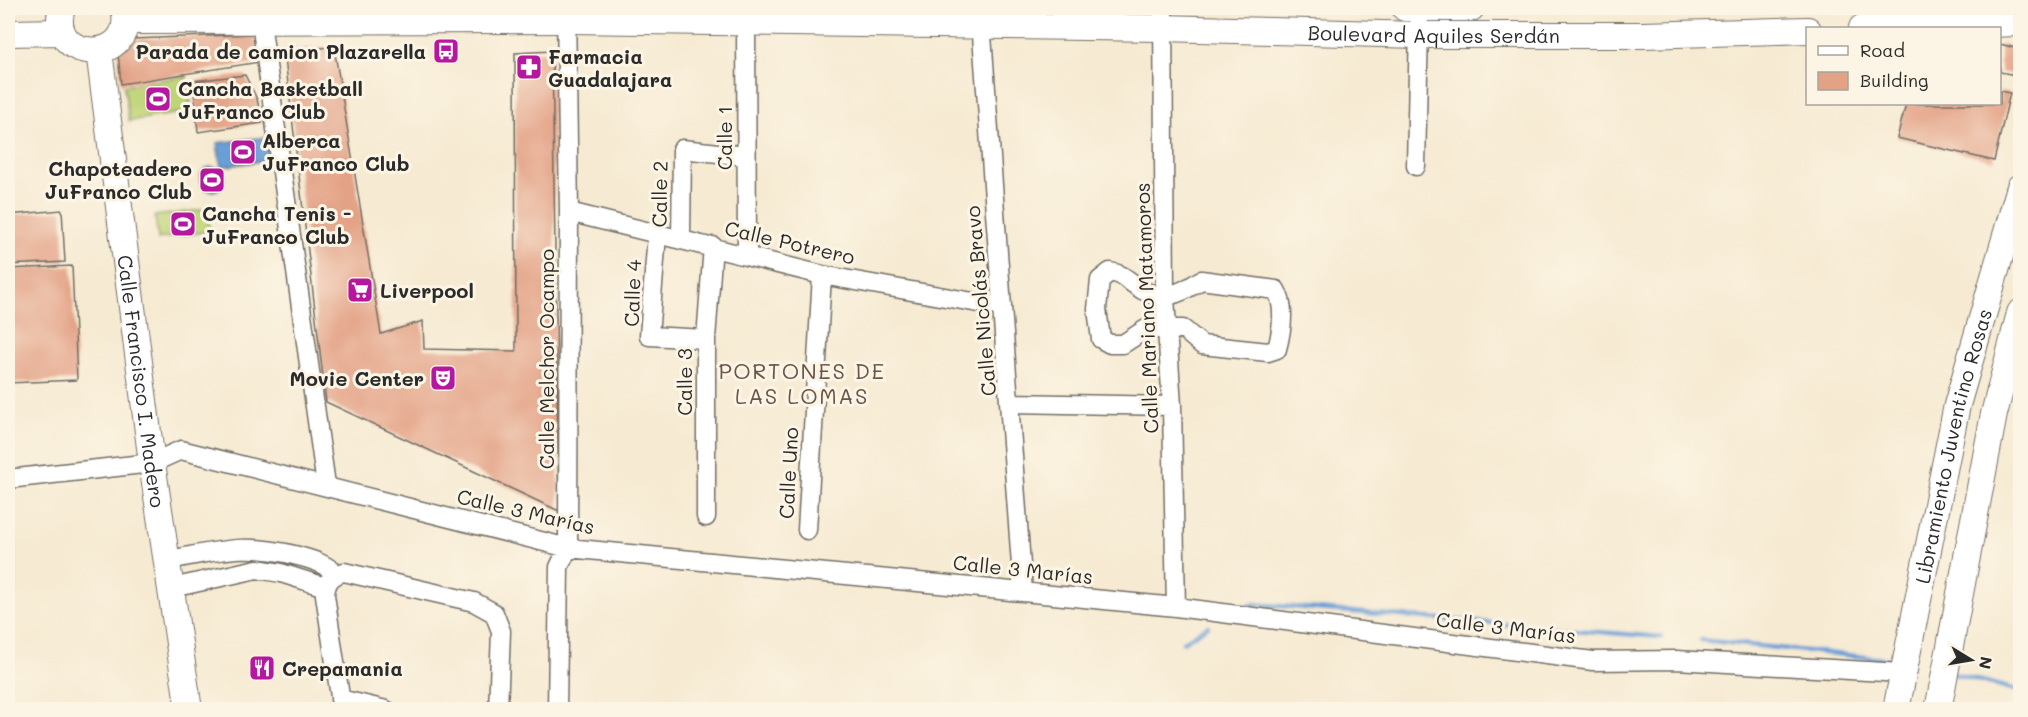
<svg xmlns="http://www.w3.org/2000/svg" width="2028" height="717" viewBox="0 0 2028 717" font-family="Mali,sans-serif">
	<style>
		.green { fill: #bfd477; stroke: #758051; stroke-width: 1.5 }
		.water { fill: #6b9ed6; stroke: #4b6480; stroke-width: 1.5 }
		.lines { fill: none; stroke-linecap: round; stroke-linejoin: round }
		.stream { stroke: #6b9ed6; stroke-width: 4.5 }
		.building { fill: #e3a185 }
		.street-casing { stroke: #726e65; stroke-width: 21 }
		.secondary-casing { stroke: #726e65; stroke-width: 28 }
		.street { stroke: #fff; stroke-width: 18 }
		.secondary { stroke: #fff; stroke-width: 26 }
		.labels { text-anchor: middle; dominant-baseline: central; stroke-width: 6; stroke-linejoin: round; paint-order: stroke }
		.street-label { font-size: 20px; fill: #2b2b2b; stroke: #fcf5e5 }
		.poi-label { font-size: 20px; font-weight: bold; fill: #2b2b2b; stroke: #fcf5e5; text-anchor: start }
		.quarter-label { font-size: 22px; letter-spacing: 1.5px; fill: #6b544a; stroke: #fcf5e5 }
	</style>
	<rect width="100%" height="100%" fill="#fcf5e5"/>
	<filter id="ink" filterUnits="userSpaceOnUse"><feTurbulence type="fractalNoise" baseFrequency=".0167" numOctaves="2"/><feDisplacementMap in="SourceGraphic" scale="12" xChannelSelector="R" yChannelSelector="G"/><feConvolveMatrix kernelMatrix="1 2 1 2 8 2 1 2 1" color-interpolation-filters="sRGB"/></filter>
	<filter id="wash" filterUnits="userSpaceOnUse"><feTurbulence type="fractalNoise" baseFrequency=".008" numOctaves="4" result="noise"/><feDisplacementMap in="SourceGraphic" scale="24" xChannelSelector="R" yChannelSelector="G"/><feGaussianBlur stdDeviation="1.35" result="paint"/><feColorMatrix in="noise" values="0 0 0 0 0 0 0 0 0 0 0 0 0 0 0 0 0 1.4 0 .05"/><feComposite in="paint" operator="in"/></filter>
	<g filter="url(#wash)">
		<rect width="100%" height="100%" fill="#f6ead2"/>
		<path class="green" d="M186 76 192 111 129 121 124 86Z
			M207 209 210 231 158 239 155 216Z"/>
		<path class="water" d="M266 137 269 160 221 167 217 143Z
			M200 179a12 12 0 1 1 24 0a12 12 0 1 1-24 0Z"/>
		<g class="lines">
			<path class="stream" d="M1243 608 1255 604 1661 637
				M1701 640 1894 660
				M1183 642 1208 626
				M1954 674 2020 691"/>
		</g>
		<g id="blocks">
			<path class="building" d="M255 34 260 62 121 84 118 53 133 39Z
				M2000 44 2015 48 2020 54V76L2000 72Z
				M334 47 381 334 423 321 424 349 516 351 515 53 552 51 559 511 326 402 284 50Z
				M245 75 257 99 262 123 198 132 193 81Z
				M2000 91 2010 93 1994 161 1897 138 1906 104H2000Z
				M62 210 65 262 8 265V215Z
				M72 266 77 380 8 383V269Z"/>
		</g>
	</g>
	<g filter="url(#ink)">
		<use href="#blocks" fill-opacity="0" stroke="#726e65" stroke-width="1.5"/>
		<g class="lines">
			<defs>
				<path id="street" d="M259 8 326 485
					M980 8 1023 592
					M1163 8 1165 297 1172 406 1176 607
					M746 22 747 254
					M1416 166 1419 24
					M569 212 822 275 1001 307
					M657 235 649 336 706 339
					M681 240 682 149 746 156
					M1110 272C1122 274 1125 278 1135 285 1159 304 1179 295 1201 280L1276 290C1286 306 1282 330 1277 349L1268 352 1202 345 1183 329H1146L1123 344H1110L1101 339 1097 309 1100 280Z
					M1011 403 1172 406
					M8 479 152 463 181 450 568 548 1176 607 1593 661 1676 660 1902 673
					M706 517V339L713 246
					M807 530 822 275
					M168 560C219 551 246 542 298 556 312 560 325 563 336 574
					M172 588 257 569 281 573 325 587
					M340 699 386 710
					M342 710 325 595C326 582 331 575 344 572L474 602 494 613 501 631 498 710
					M557 710 559 567 568 548 569 212 566 9"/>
				<g id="secondary">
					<path d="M62 8C45 63 138 66 124 8"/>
					<path d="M1405 8H1471"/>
					<path id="s1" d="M126 21 567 20 1163 28 1419 35H1643L1808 30"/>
					<path d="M1862 28 2020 23"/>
					<path d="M8 33 62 32"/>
					<path id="s2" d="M99 51 152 463 189 710"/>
					<path id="s3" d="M1896 710 1957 405 2020 187"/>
					<path d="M1938 710 1994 414 2020 313"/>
				</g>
			</defs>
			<use href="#street" class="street-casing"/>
			<use href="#secondary" class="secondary-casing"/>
			<use href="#street" class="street"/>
			<use href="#secondary" class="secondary"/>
		</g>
	</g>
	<defs>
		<symbol id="bus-square" viewBox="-11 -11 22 22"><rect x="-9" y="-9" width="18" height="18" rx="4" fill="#b5179e" stroke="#fcf5e5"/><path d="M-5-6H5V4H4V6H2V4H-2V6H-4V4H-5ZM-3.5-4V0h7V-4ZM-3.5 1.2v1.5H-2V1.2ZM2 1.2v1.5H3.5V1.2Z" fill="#fff"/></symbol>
		<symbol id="pharmacy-square" viewBox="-11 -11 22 22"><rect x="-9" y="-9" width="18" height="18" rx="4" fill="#b5179e" stroke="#fcf5e5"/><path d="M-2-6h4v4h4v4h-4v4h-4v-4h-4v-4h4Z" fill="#fff"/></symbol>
		<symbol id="stadium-square" viewBox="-11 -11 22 22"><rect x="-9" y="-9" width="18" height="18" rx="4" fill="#b5179e" stroke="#fcf5e5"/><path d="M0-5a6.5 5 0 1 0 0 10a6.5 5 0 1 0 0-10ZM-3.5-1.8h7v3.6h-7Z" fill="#fff"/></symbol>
		<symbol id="supermarket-square" viewBox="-11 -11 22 22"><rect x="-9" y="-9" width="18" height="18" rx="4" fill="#b5179e" stroke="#fcf5e5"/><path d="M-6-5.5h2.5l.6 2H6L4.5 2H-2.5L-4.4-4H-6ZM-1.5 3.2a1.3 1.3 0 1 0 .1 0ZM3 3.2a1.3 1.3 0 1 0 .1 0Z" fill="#fff"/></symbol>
		<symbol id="theatre-square" viewBox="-11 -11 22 22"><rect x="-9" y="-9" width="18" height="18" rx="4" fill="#b5179e" stroke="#fcf5e5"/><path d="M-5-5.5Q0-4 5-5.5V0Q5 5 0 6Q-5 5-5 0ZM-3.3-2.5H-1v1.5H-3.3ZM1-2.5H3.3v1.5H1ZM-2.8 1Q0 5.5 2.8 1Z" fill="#fff"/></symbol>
		<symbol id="restaurant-square" viewBox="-11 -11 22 22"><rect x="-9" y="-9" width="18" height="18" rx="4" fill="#b5179e" stroke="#fcf5e5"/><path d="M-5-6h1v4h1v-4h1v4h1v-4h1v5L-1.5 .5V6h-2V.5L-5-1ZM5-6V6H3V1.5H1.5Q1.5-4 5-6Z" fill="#fff"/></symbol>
	</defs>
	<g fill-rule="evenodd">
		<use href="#bus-square" x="431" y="36" width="30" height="30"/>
		<use href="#pharmacy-square" x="514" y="52" width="30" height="30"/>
		<use href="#stadium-square" x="143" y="84" width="30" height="30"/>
		<use href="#stadium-square" x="228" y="137" width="30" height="30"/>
		<use href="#stadium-square" x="197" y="165" width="30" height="30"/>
		<use href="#stadium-square" x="168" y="209" width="30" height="30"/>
		<use href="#supermarket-square" x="345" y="275" width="30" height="30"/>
		<use href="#theatre-square" x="428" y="363" width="30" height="30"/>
		<use href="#restaurant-square" x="247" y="653" width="30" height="30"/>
	</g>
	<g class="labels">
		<g class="street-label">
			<text stroke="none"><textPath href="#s1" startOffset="1308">Boulevard Aquiles Serdán</textPath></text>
			<text transform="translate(724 138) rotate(-90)">Calle 1</text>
			<text transform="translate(659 194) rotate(-89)">Calle 2</text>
			<text transform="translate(790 242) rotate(13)">Calle Potrero</text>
			<text transform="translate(632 293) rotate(-88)">Calle 4</text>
			<text transform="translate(980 301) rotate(-95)">Calle Nicolás Bravo</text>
			<text transform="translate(1146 308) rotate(-92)">Calle Mariano Matamoros</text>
			<text transform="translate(546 359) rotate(-90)">Calle Melchor Ocampo</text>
			<text stroke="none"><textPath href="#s2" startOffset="333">Calle Francisco I. Madero</textPath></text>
			<text transform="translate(684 382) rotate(-90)">Calle 3</text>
			<text stroke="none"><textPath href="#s3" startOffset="270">Libramiento Juventino Rosas</textPath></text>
			<text transform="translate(788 473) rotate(-87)">Calle Uno</text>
			<text transform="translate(526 511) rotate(13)">Calle 3 Marías</text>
			<text transform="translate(1023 569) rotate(6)">Calle 3 Marías</text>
			<text transform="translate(1506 627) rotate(7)">Calle 3 Marías</text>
		</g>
		<g class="poi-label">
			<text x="426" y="51" text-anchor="end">Parada de camion Plazarella</text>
			<text x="548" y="56">Farmacia<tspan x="548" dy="23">Guadalajara</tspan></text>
			<text x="178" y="88">Cancha Basketball<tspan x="178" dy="23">JuFranco Club</tspan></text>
			<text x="262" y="140">Alberca<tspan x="262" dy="23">JuFranco Club</tspan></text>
			<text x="192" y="168" text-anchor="end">Chapoteadero<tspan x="192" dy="23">JuFranco Club</tspan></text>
			<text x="202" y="213">Cancha Tenis -<tspan x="202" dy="23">JuFranco Club</tspan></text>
			<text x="380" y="290">Liverpool</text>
			<text x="424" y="378" text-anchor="end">Movie Center</text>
			<text x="282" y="668">Crepamania</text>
		</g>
		<g class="quarter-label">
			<text x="802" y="370">PORTONES DE<tspan x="802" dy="25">LAS LOMAS</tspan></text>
		</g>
	</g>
	<rect width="2028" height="717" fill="none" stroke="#fcf5e5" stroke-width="30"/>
	<rect x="1806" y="27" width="195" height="78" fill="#fcf5e5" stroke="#a8a49b" stroke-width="1.5"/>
	<rect x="1818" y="46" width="30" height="9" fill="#ffffff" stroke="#a8a49b" stroke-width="1.5"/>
	<text x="1860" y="57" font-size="18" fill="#2b2b2b">Road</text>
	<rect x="1818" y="72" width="30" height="18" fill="#e3a185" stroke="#a8a49b" stroke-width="1.5"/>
	<text x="1860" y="87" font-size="18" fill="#2b2b2b">Building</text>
	<g transform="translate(1971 660) rotate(101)" stroke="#fcf5e5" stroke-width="4.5" paint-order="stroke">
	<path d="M0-4.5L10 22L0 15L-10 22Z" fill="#2b2b2b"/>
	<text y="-9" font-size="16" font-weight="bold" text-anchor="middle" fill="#2b2b2b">N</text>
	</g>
</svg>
